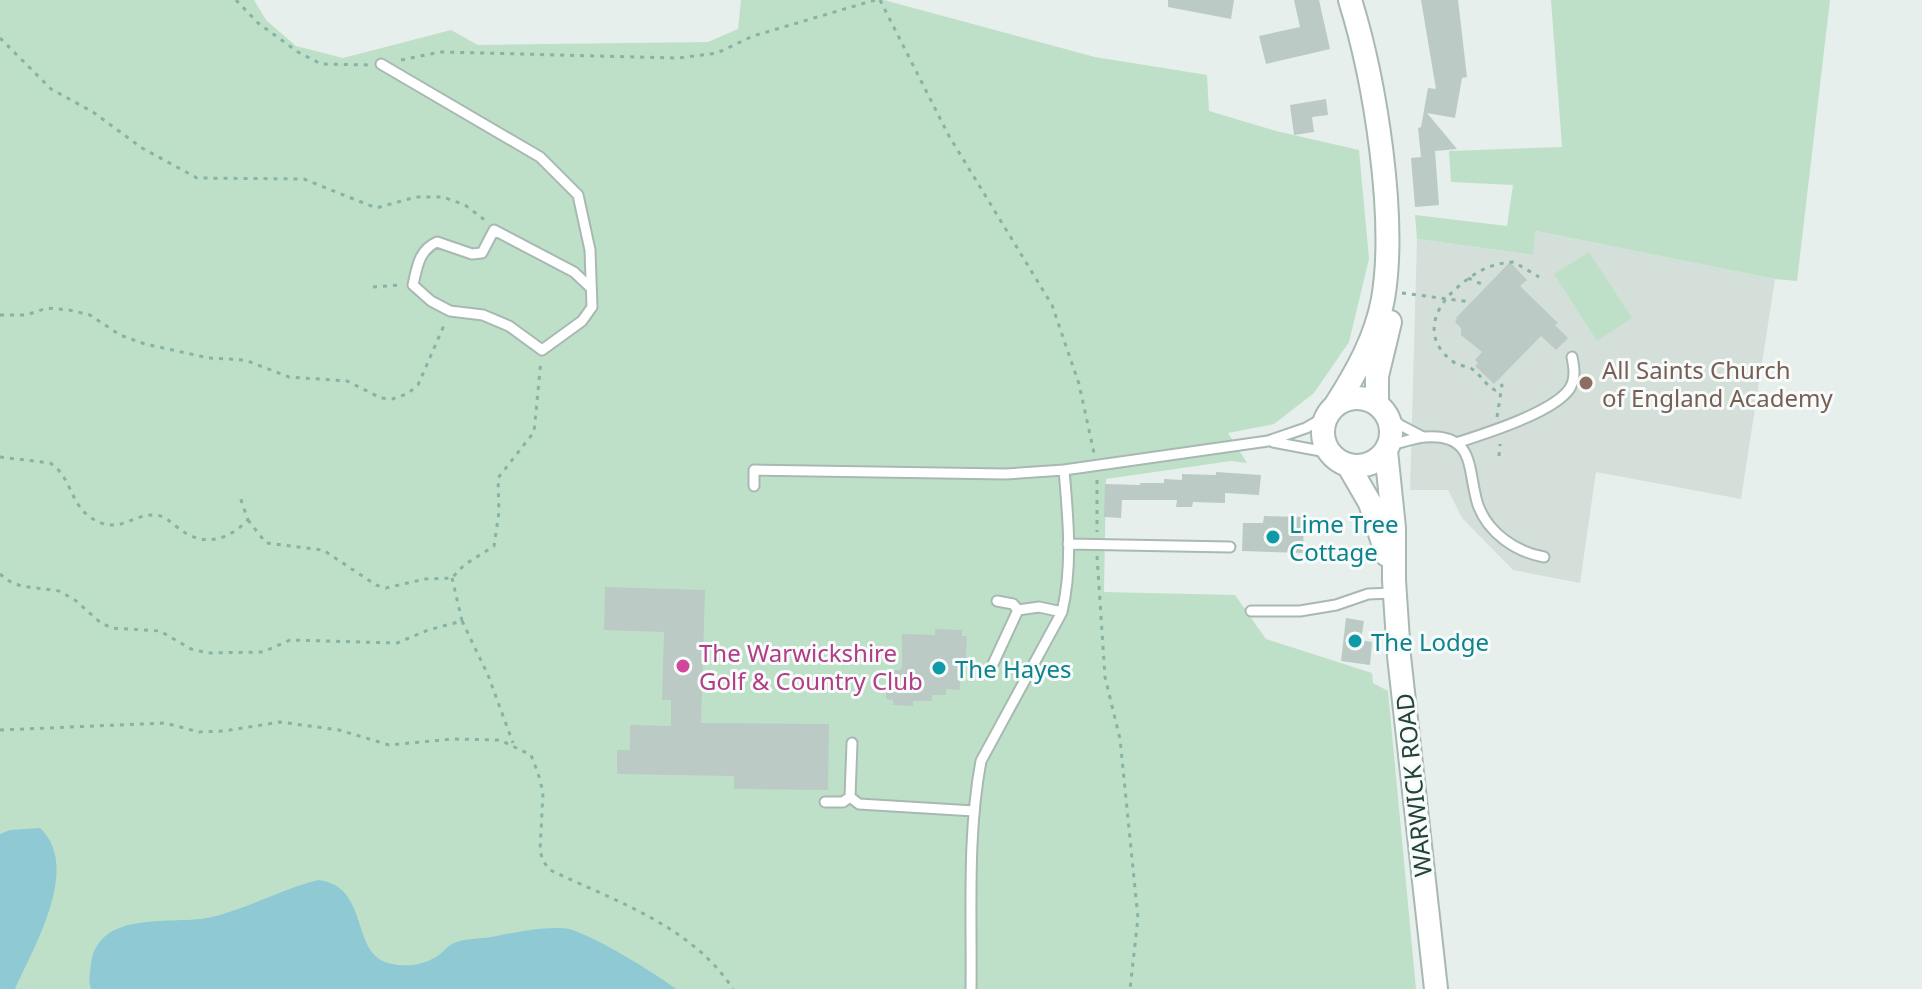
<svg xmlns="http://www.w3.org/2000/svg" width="1922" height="989" viewBox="0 0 1922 989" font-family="'Noto Sans',sans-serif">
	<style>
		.built { fill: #d4dfda }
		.green { fill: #bfe0c8 }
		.water { fill: #8ec9d4 }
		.building { fill: #bbcac4 }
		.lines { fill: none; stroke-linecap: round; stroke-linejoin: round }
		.service-casing { stroke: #a8b8b2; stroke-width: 13 }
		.tertiary-casing { stroke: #a8b8b2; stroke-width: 26 }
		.path { stroke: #86b3a5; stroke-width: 3; stroke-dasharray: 4 6; stroke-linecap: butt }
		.service { stroke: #fff; stroke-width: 9 }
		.tertiary { stroke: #fff; stroke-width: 22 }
		.education-dot { fill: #8d6e63; stroke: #f7fbf9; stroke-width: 3 }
		.culture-dot { fill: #0f9aa8; stroke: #f7fbf9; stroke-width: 3 }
		.hotel-dot { fill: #d1479c; stroke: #f7fbf9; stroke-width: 3 }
		.labels { text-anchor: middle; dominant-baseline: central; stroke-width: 6; stroke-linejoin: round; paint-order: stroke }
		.education-label { font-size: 24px; fill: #785e54; stroke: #f7fbf9; text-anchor: start }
		.culture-label { font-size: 24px; fill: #0d838f; stroke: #f7fbf9; text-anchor: start }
		.hotel-label { font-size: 24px; fill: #b23c85; stroke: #f7fbf9; text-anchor: start }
		.street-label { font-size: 24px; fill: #24423a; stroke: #f7fbf9 }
	</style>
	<rect width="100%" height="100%" fill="#e6efeb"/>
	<path class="built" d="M1534 231 1775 279 1741 499 1596 472 1580 583 1513 570 1462 518 1448 490H1410L1417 239 1532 255Z"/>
	<path class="green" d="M0 0H254L266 20 296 46 343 58 451 30 478 45 708 42 738 29 741 0H884L1095 57 1207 75 1209 111 1276 131 1359 150 1369 259 1349 342 1314 393 1274 424 1228 433 1247 463 1231 461 1106 479 1104 592 1235 595 1266 639 1372 673 1373 683 1388 691 1416 989H0Z
		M1551 0H1830L1797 281 1775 279 1535 231 1533 255 1417 239 1415 215 1507 226 1513 185 1451 182 1449 151 1562 147Z
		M1589 252 1632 318 1597 341 1554 274Z"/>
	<path class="water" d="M40 828C82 867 33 948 15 989H0V834L10 830Z
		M318 880C370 886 350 952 388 963 406 968 426 965 440 954 445 950 449 945 454 943 465 938 479 939 491 937 511 933 549 925 569 929 593 935 655 973 676 989H91C88 981 90 973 91 964 99 908 172 926 212 917 249 908 282 889 318 880Z"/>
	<path class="building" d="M1168 0H1234L1231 19 1168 7Z
		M1294 0H1319L1330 49 1266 64 1259 36 1300 27Z
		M1421 0H1458L1467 77 1462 78 1455 118 1427 113 1457 149 1435 151 1439 205 1415 207 1411 158 1421 157 1418 128 1421 127 1428 88 1436 89Z
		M1326 99 1328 115 1312 117 1314 132 1294 135 1290 105Z
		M1510 262 1527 280 1520 286 1558 323 1555 325 1568 338 1556 350 1541 336 1494 384 1475 366 1478 363 1475 360 1482 352 1461 335V328L1455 322 1457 319 1456 318Z
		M1216 472 1261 475 1259 495 1225 493V503L1193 502 1192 507H1176L1177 500H1122L1121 518 1104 517 1105 484 1140 485V483H1164V479L1182 480V474L1216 475Z
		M1264 516 1304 517 1303 553 1242 551 1243 523H1263Z
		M605 587 705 590 701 723 829 724 828 790 734 789V776L617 774V750H630V725L671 726V700H662L664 632 604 630Z
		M1346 618 1364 621 1361 640 1372 642 1370 665 1341 661Z
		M935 629 962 630V636H967L965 676H960V690L946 689V695H932V701H913V706L893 705V700L886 699V670H900L902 667V634L935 635Z"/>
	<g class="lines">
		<defs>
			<path id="service" d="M381 64 540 157 578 195 590 250 592 307 582 321 542 350 509 326 483 315 450 311 431 301 413 285C417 267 419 250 437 242L472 254 482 253 494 230 574 272 591 288
				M1387 414 1400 425 1423 437
				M1273 442 1321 451 1335 458
				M1456 443C1484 434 1555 412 1570 388 1576 378 1574 367 1572 357
				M1388 446C1400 443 1413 438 1425 437 1477 433 1467 472 1478 505 1488 533 1516 552 1544 557
				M754 486V470L1006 474 1064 470
				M1068 544 1230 547
				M997 601 1013 604 1018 610
				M1251 611H1300L1336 605 1368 594 1393 593
				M993 664 1018 610 1039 607 1062 612
				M852 743 850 797 859 804 974 811
				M825 802H843L850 797
				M971 989C972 914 967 835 981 761L1062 612C1073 566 1068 516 1064 470L1268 441 1306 428 1327 416"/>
			<path id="tertiary" d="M1323 432a34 34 0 1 1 68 0a34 34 0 1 1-68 0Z
				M1377 404V376L1390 322
				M1335 406C1356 373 1376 338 1383 299 1397 217 1375 80 1350 0
				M1386 451 1394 528V580L1399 656 1436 989
				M1348 465 1370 503 1387 555"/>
		</defs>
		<use href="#service" class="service-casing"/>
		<use href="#tertiary" class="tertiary-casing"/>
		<path class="path" d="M236 0 258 23 298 52 321 64 370 65
			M880 0 949 136 1052 305 1079 384 1094 453
			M0 38 51 89 93 112 142 148 197 178 304 179 376 208 416 197H443L465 205 486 221
			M401 60 440 52 678 58 717 53 753 36 875 0
			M1468 278 1486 286
			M373 287 401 285
			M1402 293 1471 302
			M0 315H26L47 308 69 310 90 315 120 335 145 344 209 358 245 360 289 377 347 381 381 398 392 399 407 394 418 385 445 323
			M1497 417 1502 385 1495 390C1485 385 1481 375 1472 369 1467 366 1460 366 1455 363 1421 340 1433 307 1459 286 1475 272 1492 263 1514 262L1539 277
			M1499 456 1500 444
			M0 457 50 463C71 476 70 503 90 517 119 537 132 513 156 515 165 516 170 522 177 527 202 548 227 541 248 520L239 494
			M1097 480V532
			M248 520 266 543 323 550 376 585 386 588 425 579 452 578 464 565 494 546 499 512 498 478 534 432 541 360
			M1097 556 1105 677 1120 739 1138 918 1130 989
			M0 574 7 580 21 586 59 591 75 600 101 623 112 628 160 631 191 649 208 653 263 652 290 640 397 643 428 630 462 621 452 578
			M462 621 488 675 513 743
			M0 730 165 723 199 732 224 731 280 722 339 730 389 745 453 739 500 740 531 755 538 773 543 792 540 851 543 861 550 870C615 901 692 926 733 989"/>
		<use href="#service" class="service"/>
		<use href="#tertiary" class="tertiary"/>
	</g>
	<circle class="education-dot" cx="1586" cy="383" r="8"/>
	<g class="culture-dot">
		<circle cx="1273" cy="537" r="8"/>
		<circle cx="1355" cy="641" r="8"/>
		<circle cx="939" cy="668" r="8"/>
	</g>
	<circle class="hotel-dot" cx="683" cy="666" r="8"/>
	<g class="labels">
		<g class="education-label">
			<text x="1602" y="369">All Saints Church<tspan x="1602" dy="28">of England Academy</tspan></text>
		</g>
		<g class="culture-label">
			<text x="1289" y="523">Lime Tree<tspan x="1289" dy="28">Cottage</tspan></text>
			<text x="1371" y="641">The Lodge</text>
			<text x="955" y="668">The Hayes</text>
		</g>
		<g class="hotel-label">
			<text x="699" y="652">The Warwickshire<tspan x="699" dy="28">Golf &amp; Country Club</tspan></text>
		</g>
		<g class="street-label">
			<text transform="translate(1413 785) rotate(-96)">WARWICK ROAD</text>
		</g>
	</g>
</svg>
